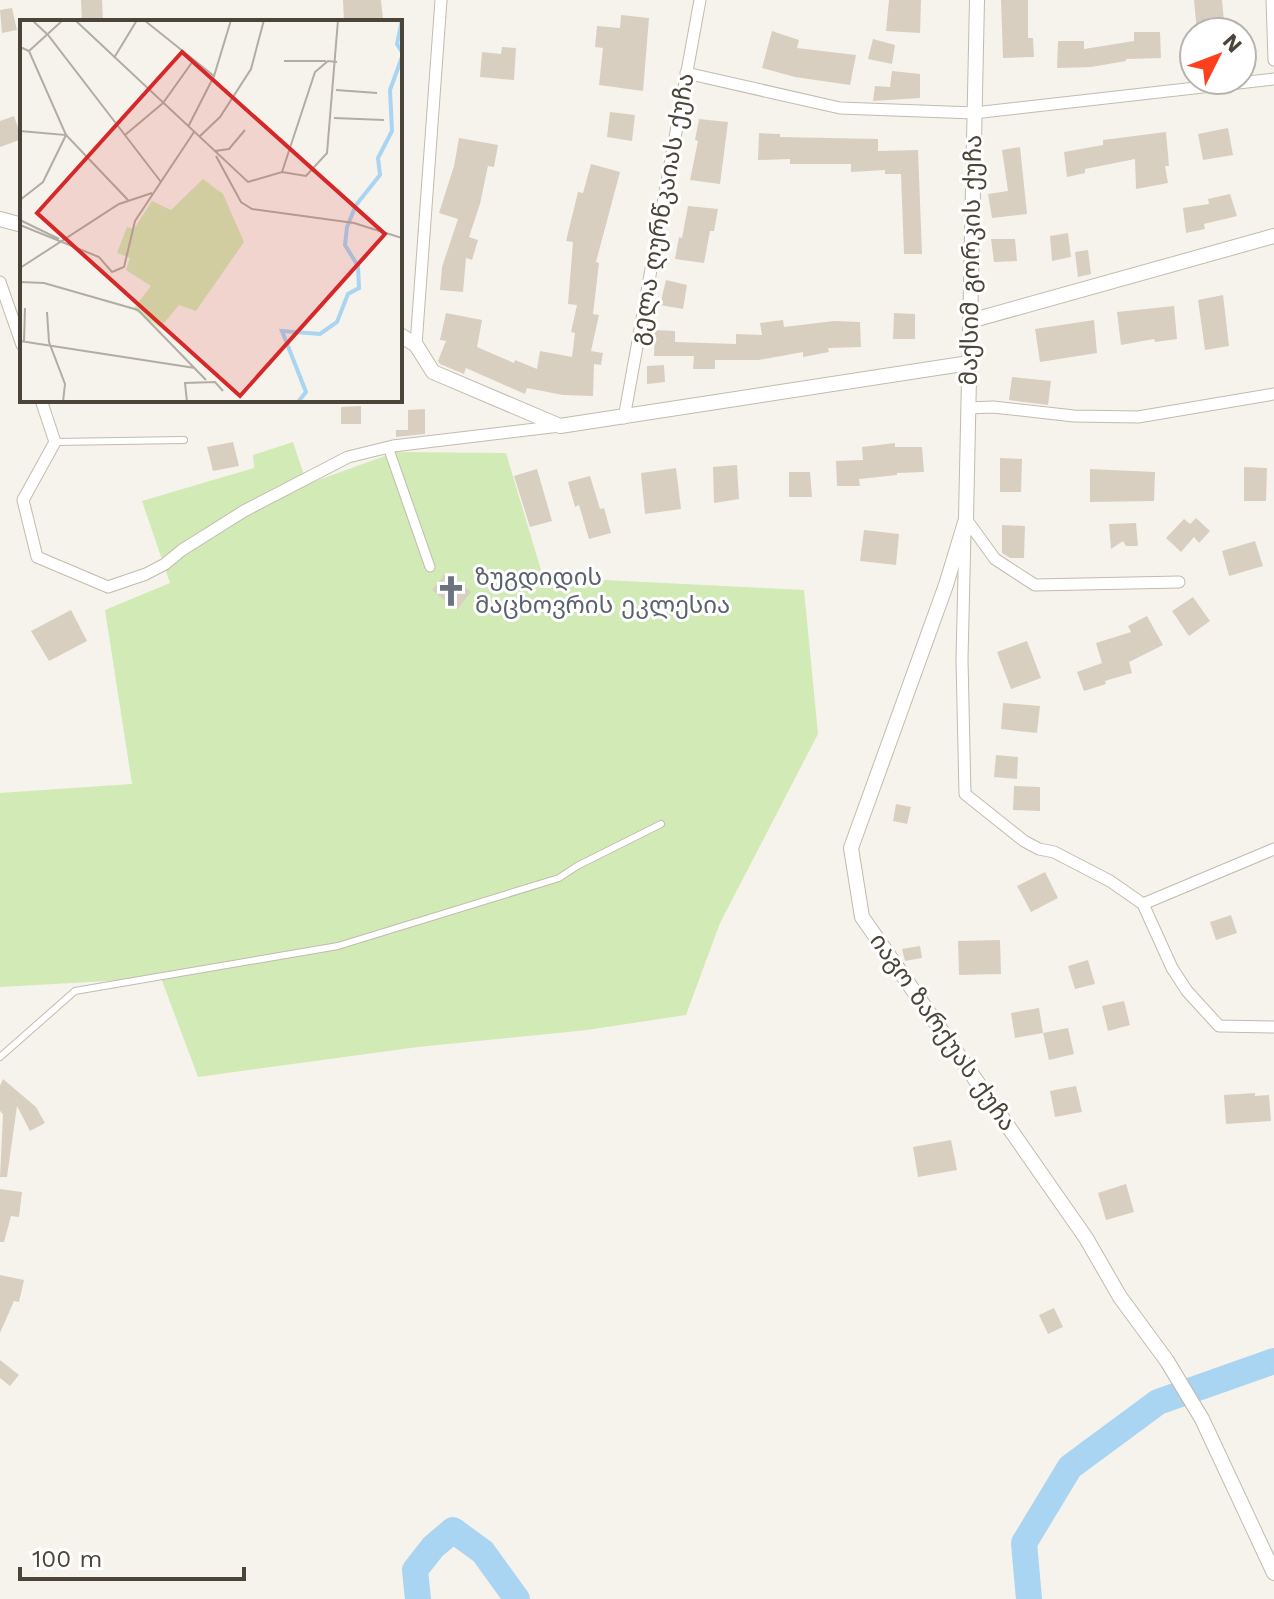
<svg xmlns="http://www.w3.org/2000/svg" width="1274" height="1599" viewBox="0 0 1274 1599" font-family="'Work Sans','Noto Sans Georgian',sans-serif">
	<style>
		.green { fill: #d2eab5 }
		.lines { fill: none; stroke-linecap: round; stroke-linejoin: round }
		.river { stroke: #a9d4f2; stroke-width: 26 }
		.building { fill: #d8cfc1 }
		.service-casing { stroke: #c2bbae; stroke-width: 8 }
		.pedestrian-casing { stroke: #c2bbae; stroke-width: 11 }
		.minor-casing { stroke: #c2bbae; stroke-width: 13 }
		.tertiary-casing { stroke: #c2bbae; stroke-width: 16 }
		.service { stroke: #fff; stroke-width: 6 }
		.pedestrian { stroke: #fff; stroke-width: 9 }
		.minor { stroke: #fff; stroke-width: 11 }
		.tertiary { stroke: #fff; stroke-width: 14 }
		.labels { text-anchor: middle; dominant-baseline: central; stroke-width: 6; stroke-linejoin: round; paint-order: stroke }
		.street-label { font-size: 24px; fill: #4b4439; stroke: #fff }
		.worship-label { font-size: 24px; fill: #5b616d; stroke: #fff; text-anchor: start }
		.inset-river { fill: none; stroke: #a9d4f2; stroke-width: 4 }
		.inset-road { fill: none; stroke: #b2ada4; stroke-width: 2 }
		.view { fill: #d62828; fill-opacity: 0.15; stroke: #d62828; stroke-width: 4 }
		.inset-edge { fill: none; stroke: #4b4439; stroke-width: 4 }
	</style>
	<rect width="100%" height="100%" fill="#f6f3ec"/>
	<path class="green" d="M293 442 307 484 396 452 506 453 541 570 605 580 804 590 818 734 720 923 686 1015 587 1030 418 1047 198 1077 161 978 0 987V793L132 784 105 610 170 583 142 501 254 468 253 455Z"/>
	<g class="lines">
		<path class="river" d="M418 1599 415 1570 433 1547 453 1530 483 1552 517 1599
			M1029 1599 1024 1543 1070 1467 1158 1402 1274 1361"/>
	</g>
	<path class="building" d="M81 0H102L103 22H82Z
		M343 0H381L383 19 344 22Z
		M889 0H921L920 33 886 31Z
		M1001 0H1028V38H1033L1034 57 1003 58Z
		M1194 0H1222L1225 32H1197Z
		M12 8 17 30 2 33 0 10Z
		M621 15 649 18 643 91 599 85 603 48 595 47 597 26 620 28Z
		M772 31 799 40 797 48 856 55 850 85 795 77 762 68Z
		M1134 32H1160L1161 58 1126 59V61L1091 67 1057 68 1058 41H1084V49L1134 41Z
		M873 39 895 45 892 64 868 59Z
		M502 47 516 48 514 80 480 77 482 52 501 54Z
		M892 71 920 74V98L873 101 875 86 890 87Z
		M610 112 635 115 632 141 607 137Z
		M14 116 22 139 0 147V121Z
		M699 119 728 122 720 184 690 180 698 141 695 140Z
		M1228 128 1233 155 1203 160 1198 134Z
		M1166 132 1169 166H1165L1168 183 1136 189 1135 159 1085 169V173L1067 177 1064 152 1103 145V140Z
		M759 133 780 134V137L878 139V151L918 150 922 254H904L901 174H885V170L851 172V164H790V159L758 160Z
		M459 138 498 145 494 167 488 166 480 204 469 237 478 240 472 260 466 258 463 292 440 290 442 267 458 219 439 213 454 166Z
		M1020 147 1027 214 992 218 988 194 1008 191 1002 150Z
		M591 164 620 172 596 262 599 263 593 314 599 315 591 351 603 353 601 365 594 364 593 396 563 395 527 388 525 394 466 368 464 374 440 364 438 361 446 341 440 340 446 313 482 320 477 347 514 363 515 360 537 369 540 351 572 357 575 333 571 332 577 305 568 304 573 242 566 241 578 192 583 193Z
		M1230 194 1237 216 1204 224 1205 229 1186 233 1183 208 1209 204 1208 199Z
		M688 206 718 209 714 231H710L704 263 675 259 679 237 682 238Z
		M1068 233 1071 257 1052 261 1050 236Z
		M991 239H1015L1017 261 994 262Z
		M1088 250 1091 274 1078 277 1075 252Z
		M666 280 687 285 683 309 660 305Z
		M1223 295 1229 346 1205 350 1198 300Z
		M1174 306 1177 339 1155 342 1154 339 1121 345 1117 312Z
		M894 313 915 314V339H893Z
		M783 320 784 327 834 321 860 322 861 347 828 348 829 352 803 357V352L759 360H715V369H693L694 356H654L655 330 675 331V342L736 344V334L762 335 760 323Z
		M1094 320 1097 353 1040 362 1035 329Z
		M664 365 665 382 647 384V366Z
		M1012 377 1051 381 1048 405 1009 400Z
		M361 406V424H341V407Z
		M425 409V434L396 437V430H408V410Z
		M233 442 239 466 213 471 207 447Z
		M895 443V447H922L924 472 897 473V475L859 479 860 486H837L836 461 863 460 862 447Z
		M1000 458 1022 459 1021 492H1000Z
		M737 465 739 499 714 503 713 467Z
		M1244 467 1267 468 1266 501H1244Z
		M676 468 681 509 645 514 641 473Z
		M537 469 552 521 530 527 514 476Z
		M1090 469 1155 472 1154 501 1090 502Z
		M789 472H810L812 497H789Z
		M590 476 600 509 604 508 611 533 589 539 579 505 575 507 568 482Z
		M1196 518 1210 531 1199 543 1194 537 1181 552 1166 538 1184 519 1190 524Z
		M1136 523 1138 546H1126L1123 541 1111 549 1109 524Z
		M1002 525 1025 526 1024 558H1010L1002 553Z
		M864 530 899 534 896 565 860 561Z
		M1255 541 1263 566 1229 576 1222 551Z
		M446 573 471 592 457 610 432 590Z
		M1193 597 1210 621 1189 636 1172 611Z
		M71 610 87 641 49 661 31 631Z
		M1147 616 1163 645 1129 662 1132 673 1105 681 1106 684 1084 691 1077 672 1102 663 1096 643 1131 632 1128 626Z
		M1027 641 1041 678 1011 689 997 652Z
		M1003 703 1040 706 1037 733 1001 729Z
		M996 755 1018 757 1017 779 994 777Z
		M1014 786 1040 787V811L1013 810Z
		M896 804 911 807 907 824 893 821Z
		M1045 872 1058 898 1031 912 1017 886Z
		M1231 915 1237 933 1216 940 1210 922Z
		M1000 940 1001 974 959 975 958 941Z
		M920 946 922 958 905 961 902 949Z
		M1088 960 1095 984 1075 989 1068 966Z
		M1124 1001 1130 1025 1108 1031 1102 1006Z
		M1039 1008 1043 1033 1015 1038 1011 1013Z
		M1068 1028 1074 1054 1049 1060 1043 1033Z
		M3 1079 36 1107 45 1123 30 1131 17 1106 7 1177H0L3 1114 0 1111V1086Z
		M1076 1086 1082 1112 1055 1117 1050 1091Z
		M1255 1093V1096L1269 1095 1271 1121 1226 1124 1224 1095Z
		M951 1140 957 1170 918 1177 913 1147Z
		M1126 1184 1134 1212 1106 1220 1098 1193Z
		M0 1189 22 1192 19 1217 11 1216 4 1242H0Z
		M0 1275 24 1280 19 1302 14 1301 0 1333Z
		M1054 1308 1063 1327 1048 1334 1039 1315Z
		M0 1360 19 1375 10 1386 0 1378Z"/>
	<g class="lines">
		<defs>
			<path id="service" d="M55 442 184 440
				M0 1057 75 991 338 946 559 878 577 866 661 824"/>
			<path id="pedestrian" d="M388 447 430 567"/>
			<path id="minor" d="M1272 0 1274 60
				M686 73 840 108 974 113 1274 79
				M0 282 22 345
				M416 345 441 0
				M41 400 55 442 23 500 37 557 108 587 146 574 165 564 182 550 244 511 348 457 393 446 560 426
				M968 408 993 407 1074 416 1138 417 1274 394
				M624 418 700 0
				M966 519 995 559 1035 585 1179 582
				M965 532 962 659 965 794 1024 841 1039 849 1054 852 1110 881 1143 904 1172 968 1187 991 1219 1026 1274 1027
				M1143 904 1274 849"/>
			<path id="tertiary" d="M977 0 966 519 946 585 851 848 862 917 1086 1238 1120 1297 1167 1361 1202 1419 1274 1573
				M0 219 22 225
				M970 321 1274 236
				M400 335 416 345 433 372 560 426 969 363"/>
		</defs>
		<use href="#service" class="service-casing"/>
		<use href="#pedestrian" class="pedestrian-casing"/>
		<use href="#minor" class="minor-casing"/>
		<use href="#tertiary" class="tertiary-casing"/>
		<use href="#service" class="service"/>
		<use href="#pedestrian" class="pedestrian"/>
		<use href="#minor" class="minor"/>
		<use href="#tertiary" class="tertiary"/>
	</g>
	<defs>
		<symbol id="church-bare" viewBox="-9 -9 18 18"><path d="M-1.2-6h2.4v3.5h3.3v2.4h-3.3V6h-2.4V-.1h-3.3v-2.4h3.3Z" fill="#6b7280" stroke="#fff" stroke-width="2.5" paint-order="stroke"/></symbol>
	</defs>
	<g fill-rule="evenodd">
		<use href="#church-bare" x="429" y="569" width="44" height="44"/>
	</g>
	<g class="labels">
		<g class="street-label">
			<text transform="translate(662 209) rotate(-80)">გელა ღურწკაიას ქუჩა</text>
			<text transform="translate(971 260) rotate(-89)">მაქსიმ გორკის ქუჩა</text>
			<text transform="translate(943 1032) rotate(55)">იაგო ზარქუას ქუჩა</text>
		</g>
		<g class="worship-label">
			<text x="475" y="577">ზუგდიდის<tspan x="475" dy="28">მაცხოვრის ეკლესია</tspan></text>
		</g>
	</g>
	<g transform="translate(20 20)">
		<rect width="382" height="382" fill="#f6f3ec"/>
		<path d="M183 159 203 174 224 222 176 291 159 285 140 308 113 289 131 266 106 250 110 238 97 233 107 207 114 209 132 181 151 190Z" fill="#d2eab5"/>
		<path class="inset-river" d="M382 0 377 24 382 32M278 382 286 372 262 311 300 314 317 302 328 274 339 268 338 246 325 225 327 207 336 185 360 155 358 138 372 111 370 70 382 37"/>
		<path class="inset-road" d="M12 0 28 15 141 162M55 0 228 162 262 152 286 156 307 133 318 0M124 0 194 56M0 27 9 31 46 115 108 180M9 31 43 0M94 38 117 0M264 41H306M316 70 357 73M314 98 364 100M168 107 194 56 211 0M0 111 46 115 23 162 0 180M105 115 143 83 173 41M179 117 200 97 231 49 244 0M195 131 209 129 225 110M196 136 221 182 232 189 334 203 382 218M262 152 295 52 308 41 317 42M0 200 39 219M0 205 79 237 92 252 104 247 115 201 174 112M0 248 99 184 132 173M0 262 24 263 118 290 186 360M27 292 29 322 45 364 43 382M0 321 175 348M4 322 5 288M167 382 165 363 195 362 203 371"/>
		<path class="view" d="M162 32 365 214 220 376 17 193Z"/>
		<rect width="382" height="382" class="inset-edge"/>
	</g>
	<g transform="translate(1218 56) rotate(48)"><circle r="38" fill="#ffffff" stroke="#b7b4b0" stroke-width="2"/>
	<path d="M0-6L14 30L0 20L-14 30Z" fill="#fc3f1d"/>
	<text y="-12" font-size="22" font-weight="bold" text-anchor="middle" fill="#4b4439">N</text>
	</g>
	<path d="M20 1567v12h224v-12" fill="none" stroke="#4b4439" stroke-width="4"/>
	<text x="32" y="1567" font-size="24" fill="#4b4439" stroke="#ffffff" stroke-width="6" paint-order="stroke">100 m</text>
</svg>
